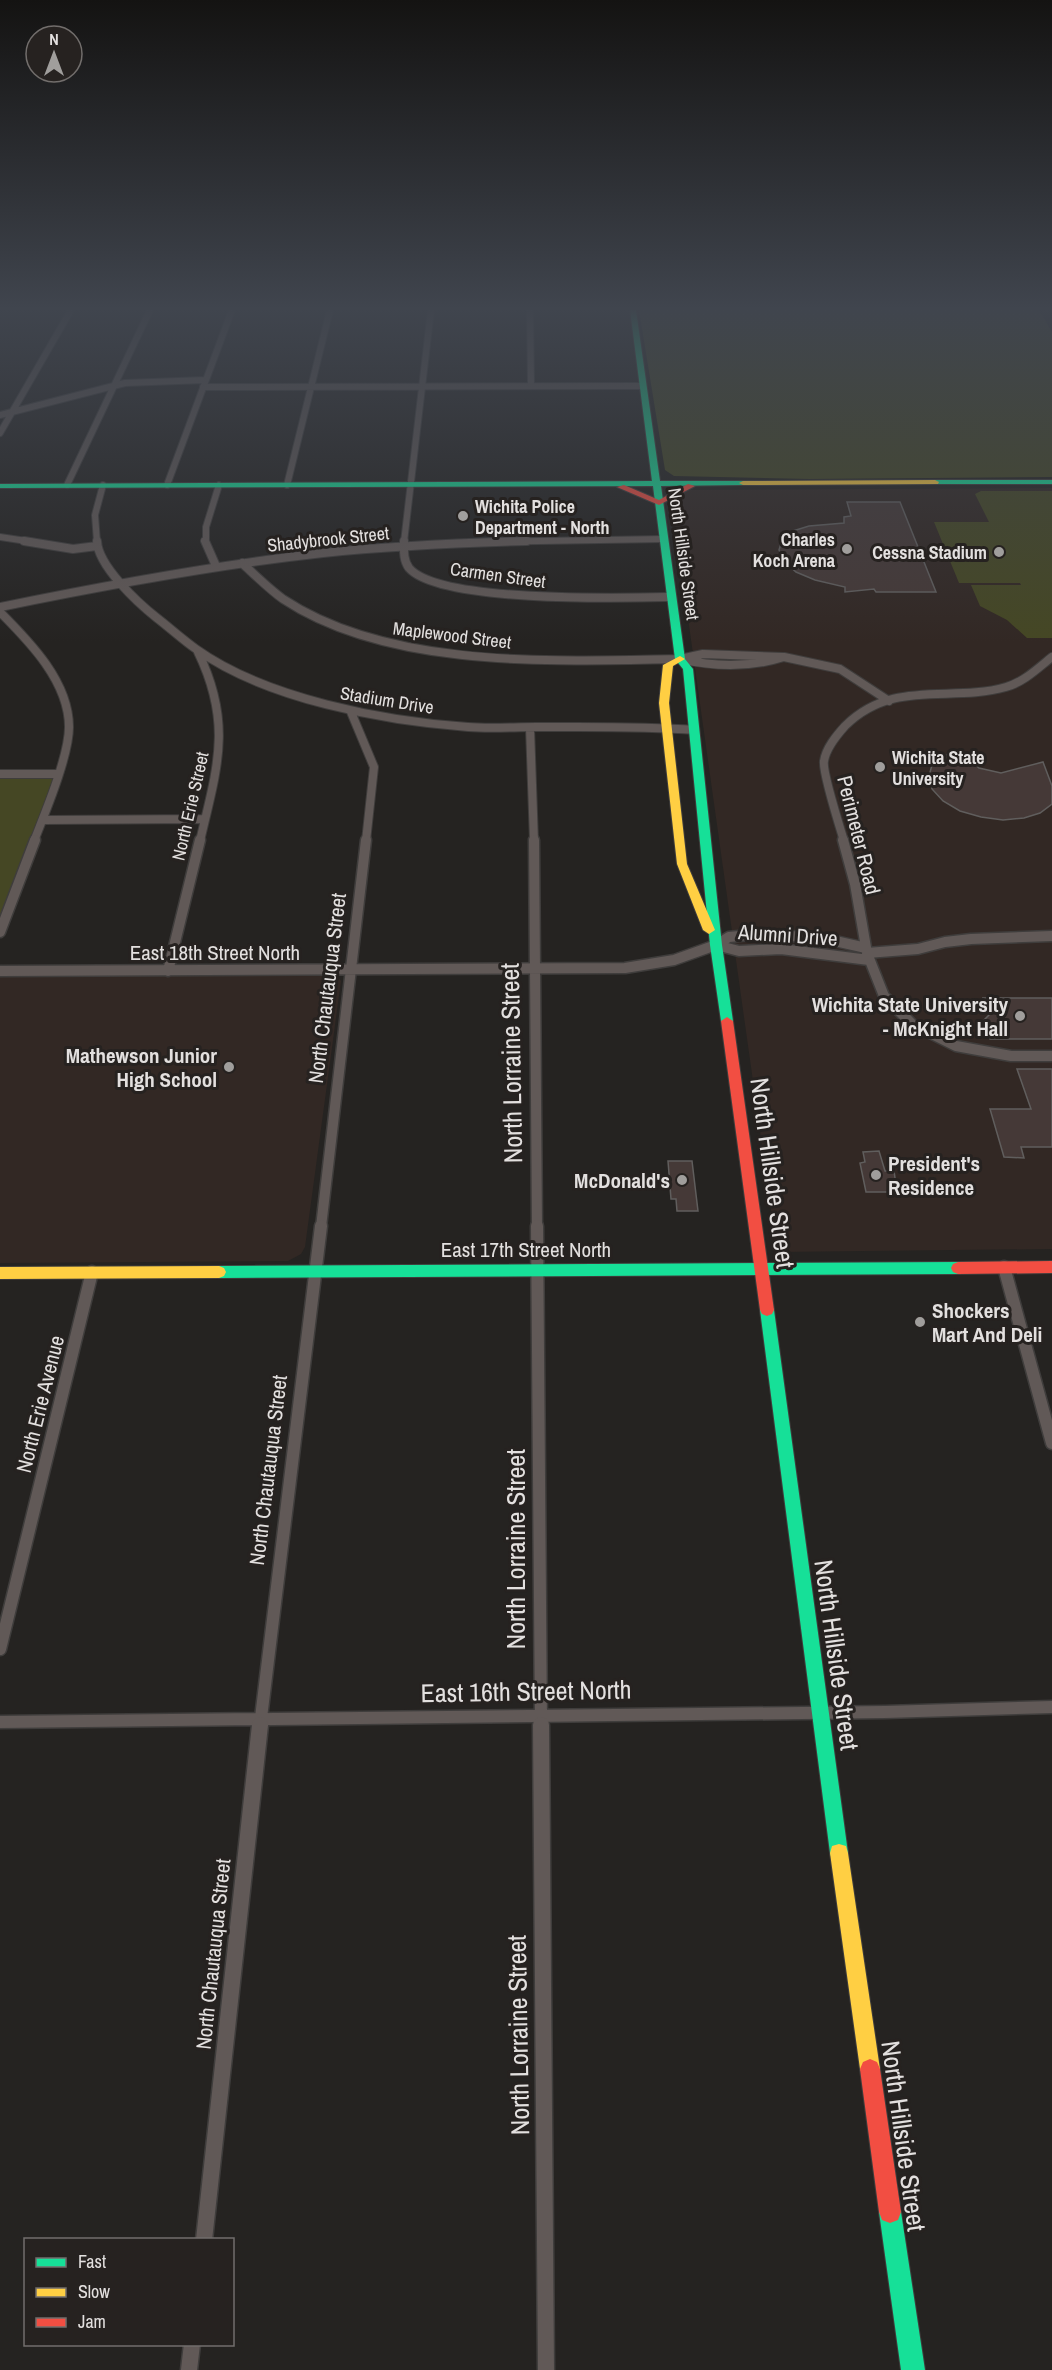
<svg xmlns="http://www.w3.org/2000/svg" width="1052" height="2370" viewBox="0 0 1052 2370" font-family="'Archivo Narrow',sans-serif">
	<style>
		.built { fill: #322824 }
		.green { fill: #454724 }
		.building { fill: #453937; stroke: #605e5d; stroke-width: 1.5 }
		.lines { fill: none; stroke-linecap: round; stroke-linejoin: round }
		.street-far4-casing { stroke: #3f3d3c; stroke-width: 8 }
		.street-far3-casing { stroke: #3f3d3c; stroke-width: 10 }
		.street-far2-casing { stroke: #3f3d3c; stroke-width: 13 }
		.street-far1-casing { stroke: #3f3d3c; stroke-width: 15 }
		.street-casing { stroke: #3f3d3c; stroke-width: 19 }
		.fast-casing { stroke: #3f3d3c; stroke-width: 2 }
		.slow-casing { stroke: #3f3d3c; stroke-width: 2 }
		.jam-casing { stroke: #3f3d3c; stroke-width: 2 }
		.street-far4 { stroke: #615957; stroke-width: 6 }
		.street-far3 { stroke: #615957; stroke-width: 8 }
		.street-far2 { stroke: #615957; stroke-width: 10 }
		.street-far1 { stroke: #615957; stroke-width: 12 }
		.street { stroke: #615957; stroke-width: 16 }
		.fast { fill: #16e098; fill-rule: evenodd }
		.slow { fill: #ffcf43; fill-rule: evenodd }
		.jam { fill: #f24e42; fill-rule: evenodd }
		.poi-dot { fill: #a09e9c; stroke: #262220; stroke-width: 2 }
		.labels { text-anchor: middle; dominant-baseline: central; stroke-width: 6; stroke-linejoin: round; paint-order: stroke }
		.far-poi-label { font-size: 18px; font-weight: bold; fill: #e3e0df; stroke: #262220; text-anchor: start }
		.far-street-label { font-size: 18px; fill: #e3e0df; stroke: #262220 }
		.street-label { font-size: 21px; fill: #e3e0df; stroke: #262220 }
		.poi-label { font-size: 21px; font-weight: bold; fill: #e3e0df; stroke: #262220; text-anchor: end }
		.near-street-label { font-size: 26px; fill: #e3e0df; stroke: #262220 }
	</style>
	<rect width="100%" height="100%" fill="#252321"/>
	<path class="built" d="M1052 488V1249L777 1252 670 490Z
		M336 974 341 981 305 1247 301 1254 288 1261 0 1263V976Z"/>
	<path class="green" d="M639 310H1039L1052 332V477L809 479 674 476 665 470Z
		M981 491H1052V638H1027L1007 620 980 606 971 585H1021L1020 583H959L934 522H989L975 494Z
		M0 774H57L0 933Z"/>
	<path class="building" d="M847 502H900L936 592H876L874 589 845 592V587L815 580 796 572 784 561 779 550 782 540 793 531 809 526 844 523V517L851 516Z
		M959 750 979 768 1001 773 1043 762 1052 786V804L1040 813 1024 818 1003 820 981 817 960 811 943 801 932 789 929 776 932 765 943 756Z
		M983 998H1052V1039H990L984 1020 989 1015Z
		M1017 1069H1052V1147H1021L1024 1158 1004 1157 990 1109H1031Z
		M879 1151 885 1171H894L897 1192H866L860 1163 865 1162 863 1152Z
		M668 1161H692L698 1211H677L676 1199H671Z"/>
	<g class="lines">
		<defs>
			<path id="street-far4" d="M530 310 531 386
				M203 387 643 386
				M0 415 125 383 205 380
				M0 433 71 310
				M67 485 150 310
				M167 485 232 310
				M287 485 330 310
				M0 537 33 542
				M97 542 95 515 103 485
				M206 542V527L219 485
				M404 542 431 310
				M478 542 664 539"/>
			<path id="street-far3" d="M24 541 73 549 97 546
				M97 541C98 566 138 603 157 618 170 628 183 640 196 649 266 699 384 721 468 727 491 729 514 727 536 727 589 727 642 726 695 730
				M205 541 216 566
				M404 541C404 550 403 560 409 568 439 603 624 598 672 597
				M242 563C255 575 269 589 283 599 390 670 557 661 680 659
				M0 607C107 585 214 565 323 553 390 546 458 543 527 541
				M0 612C30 642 69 682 69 727 69 756 45 813 34 841
				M198 652C233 724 217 768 200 841
				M703 654 784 657C749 668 715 667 680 659Z
				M784 657 840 669 889 701
				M351 712 374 767 366 841
				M530 728 534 841
				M0 774H57
				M43 820 204 819
				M844 841C840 828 822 771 824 761 826 748 836 736 845 726 893 678 951 703 1006 687 1024 682 1038 668 1052 657"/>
			<path id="street-far2" d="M534 840 537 1227
				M843 840 855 884 867 953 884 996 912 1024 956 1046 1011 1056H1052
				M0 932 35 840
				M716 945 739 951 781 949 869 960
				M867 953 918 949 945 942 971 939 1052 936
				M0 971 625 968 674 960 716 945 729 937 759 934 822 938 866 948
				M168 971 200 840
				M321 1227 366 840"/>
			<path id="street-far1" d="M537 1226 541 1726
				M1004 1267 1052 1443
				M0 1649 92 1272
				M0 1722 885 1712 1052 1707
				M260 1726 321 1226"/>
			<path id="street" d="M541 1725 546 2370
				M204 2240 260 1725
				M189 2370 192 2344"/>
			<path id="fast" d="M630 310H636L660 481H743L747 483 743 485 661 486 685 659 693 669 722 945 733 1021 727 1025 721 1021 710 945 683 669 675 659 653 486 0 488V484L652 481Z
				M935 480H1052V484H932L931 482Z
				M958 1262 963 1264 965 1268 963 1272 958 1274 219 1278 214 1276 212 1272 214 1268 219 1266Z
				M767 1304 772 1306 774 1310 848 1853 846 1860 839 1862 832 1860 830 1853 760 1310 762 1306Z
				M890 2201 898 2204 901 2212 925 2370H901L879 2212 882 2204Z"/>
			<path id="slow" d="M935 480 939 482 938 484 743 485 739 483 743 481Z
				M680 656 685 659 673 666 669 703 687 864 715 930 709 934 703 930 677 864 659 703 663 665Z
				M219 1266 224 1268 226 1272 224 1276 219 1278 0 1279V1267Z
				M839 1844 846 1846 848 1853 880 2069 877 2076 870 2079 863 2076 860 2069 830 1853 832 1846Z"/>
			<path id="jam" d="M688 484 695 486 659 505 617 487 624 485 659 500Z
				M727 1017 733 1021 774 1310 772 1314 767 1316 762 1314 760 1310 721 1021Z
				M1052 1261V1273L958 1274 953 1272 951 1268 953 1264 958 1262Z
				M870 2059 877 2062 880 2069 901 2212 898 2220 890 2223 882 2220 879 2212 860 2069 863 2062Z"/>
		</defs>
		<use href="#street-far4" class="street-far4-casing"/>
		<use href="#street-far3" class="street-far3-casing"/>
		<use href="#street-far2" class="street-far2-casing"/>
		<use href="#street-far1" class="street-far1-casing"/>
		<use href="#street" class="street-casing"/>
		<use href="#fast" class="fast-casing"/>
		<use href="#slow" class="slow-casing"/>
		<use href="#jam" class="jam-casing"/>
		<use href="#street-far4" class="street-far4"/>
		<use href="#street-far3" class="street-far3"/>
		<use href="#street-far2" class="street-far2"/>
		<use href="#street-far1" class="street-far1"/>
		<use href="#street" class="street"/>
		<use href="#fast" class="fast"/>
		<use href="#slow" class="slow"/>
		<use href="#jam" class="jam"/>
	</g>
	<linearGradient id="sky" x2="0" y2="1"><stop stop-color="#141312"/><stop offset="0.48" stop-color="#40454e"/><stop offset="1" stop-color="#40454e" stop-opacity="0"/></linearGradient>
	<rect width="1052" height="642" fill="url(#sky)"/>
	<g class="poi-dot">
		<circle cx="463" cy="516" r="6"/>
		<circle cx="847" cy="549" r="6"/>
		<circle cx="999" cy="552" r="6"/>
		<circle cx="880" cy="767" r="6"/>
		<circle cx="1020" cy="1016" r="6"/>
		<circle cx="229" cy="1067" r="6"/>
		<circle cx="876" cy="1175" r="6"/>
		<circle cx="682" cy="1180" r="6"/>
		<circle cx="920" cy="1322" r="6"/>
	</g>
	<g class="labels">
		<g class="far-poi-label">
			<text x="475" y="506">Wichita Police<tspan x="475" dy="21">Department - North</tspan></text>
			<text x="835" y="539" text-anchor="end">Charles<tspan x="835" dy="21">Koch Arena</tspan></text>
			<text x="987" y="552" text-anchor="end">Cessna Stadium</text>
			<text x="892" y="757">Wichita State<tspan x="892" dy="21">University</tspan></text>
		</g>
		<g class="far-street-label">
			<text transform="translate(328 539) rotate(-6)">Shadybrook Street</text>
			<text transform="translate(684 554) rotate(82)">North Hillside Street</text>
			<text transform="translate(498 575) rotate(8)">Carmen Street</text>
			<text transform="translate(452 635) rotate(7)">Maplewood Street</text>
			<text transform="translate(387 700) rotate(9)">Stadium Drive</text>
			<text transform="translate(190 806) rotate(-77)">North Erie Street</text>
		</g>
		<g class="street-label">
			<text transform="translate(859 835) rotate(76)">Perimeter Road</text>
			<text transform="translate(788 935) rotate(4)">Alumni Drive</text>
			<text x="215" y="952">East 18th Street North</text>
			<text transform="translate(327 988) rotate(-83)">North Chautauqua Street</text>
			<text x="526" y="1249">East 17th Street North</text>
			<text transform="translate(40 1404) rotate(-76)">North Erie Avenue</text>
			<text transform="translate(268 1470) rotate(-83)">North Chautauqua Street</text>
			<text transform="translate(213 1954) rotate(-84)">North Chautauqua Street</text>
		</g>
		<g class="poi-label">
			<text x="1008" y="1004">Wichita State University<tspan x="1008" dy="24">- McKnight Hall</tspan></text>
			<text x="217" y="1055">Mathewson Junior<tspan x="217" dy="24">High School</tspan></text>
			<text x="888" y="1163" text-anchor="start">President's<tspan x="888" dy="24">Residence</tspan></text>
			<text x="670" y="1180">McDonald's</text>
			<text x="932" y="1310" text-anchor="start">Shockers<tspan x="932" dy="24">Mart And Deli</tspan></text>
		</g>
		<g class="near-street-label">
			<text transform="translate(511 1063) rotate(-91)">North Lorraine Street</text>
			<text transform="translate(773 1173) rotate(82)">North Hillside Street</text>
			<text transform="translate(515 1549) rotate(-90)">North Lorraine Street</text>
			<text transform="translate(837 1655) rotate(82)">North Hillside Street</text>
			<text transform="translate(526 1691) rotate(-1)">East 16th Street North</text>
			<text transform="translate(518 2035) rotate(-91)">North Lorraine Street</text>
			<text transform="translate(904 2136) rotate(82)">North Hillside Street</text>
		</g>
	</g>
	<rect x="24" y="2238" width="210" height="108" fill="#262220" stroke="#726e6c" stroke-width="1.5"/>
	<rect x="36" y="2258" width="30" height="9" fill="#16e098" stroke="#726e6c" stroke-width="1.5"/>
	<text x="78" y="2268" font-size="18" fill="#e3e0df">Fast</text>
	<rect x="36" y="2288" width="30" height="9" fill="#ffcf43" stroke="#726e6c" stroke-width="1.5"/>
	<text x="78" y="2298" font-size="18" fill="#e3e0df">Slow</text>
	<rect x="36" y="2318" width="30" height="9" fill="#f24e42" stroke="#726e6c" stroke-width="1.5"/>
	<text x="78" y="2328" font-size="18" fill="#e3e0df">Jam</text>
	<g transform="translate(54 54)"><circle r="28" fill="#262220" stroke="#726e6c" stroke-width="1.5"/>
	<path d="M0-4.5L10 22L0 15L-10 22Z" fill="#a09e9c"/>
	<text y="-9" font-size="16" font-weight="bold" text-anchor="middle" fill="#e3e0df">N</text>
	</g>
</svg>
